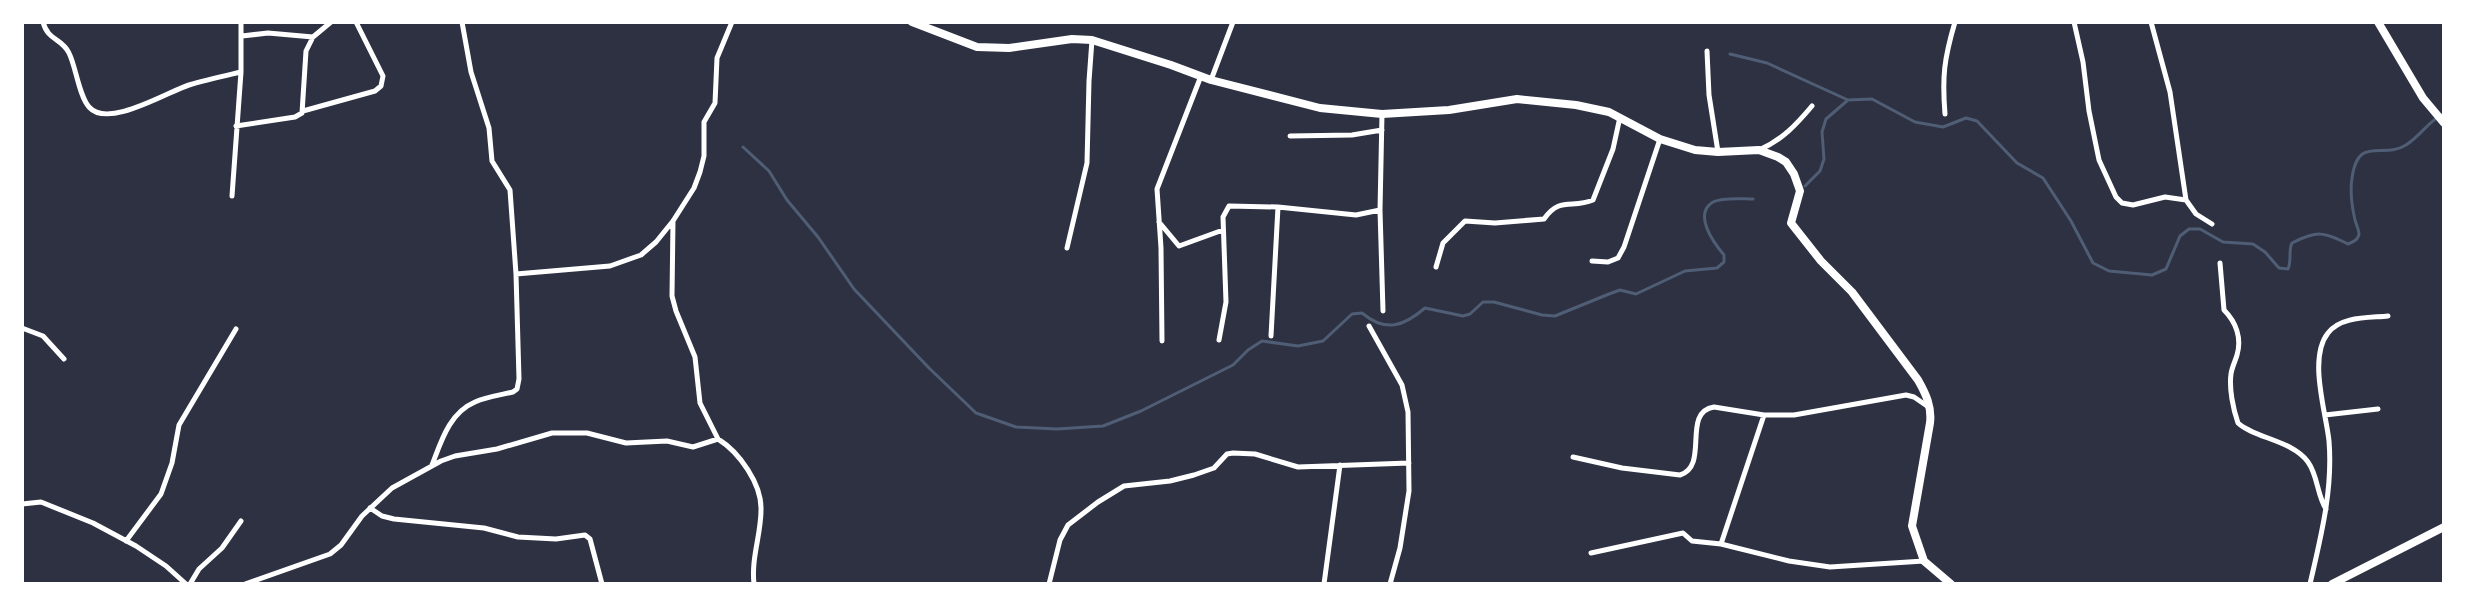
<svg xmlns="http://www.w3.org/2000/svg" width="2466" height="606" viewBox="0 0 2466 606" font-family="'DM Sans',sans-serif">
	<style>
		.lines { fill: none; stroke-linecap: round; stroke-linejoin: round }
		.stream { stroke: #4f5d75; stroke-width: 3 }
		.minor { stroke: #fff; stroke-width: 5 }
		.tertiary { stroke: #fff; stroke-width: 8 }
	</style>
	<rect width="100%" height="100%" fill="#2d3142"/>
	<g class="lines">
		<path class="stream" d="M1730 54 1767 63 1848 100 1872 99 1915 122 1943 127 1966 118 1977 121 2017 163 2043 178 2071 221 2093 263 2109 271 2152 275 2166 269 2180 236 2189 229H2200L2223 242 2253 244 2265 252 2279 268 2288 269C2292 260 2288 251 2292 243 2318 230 2323 232 2348 244 2353 242 2358 240 2359 234 2359 230 2356 224 2355 220 2352 207 2350 191 2352 178 2358 134 2383 160 2406 145 2420 136 2429 121 2444 113
			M743 147 769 171 787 200 818 237 854 289 929 368 976 413 1016 427 1057 429 1103 426 1141 411 1233 365 1248 350 1262 341 1298 346 1323 341 1352 314 1362 313C1386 333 1404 326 1425 308L1463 316 1470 314 1483 302H1494L1542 315 1555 316 1609 294 1620 290 1636 294 1685 271 1717 268 1724 262V255C1713 242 1693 214 1713 202 1723 197 1742 199 1753 199
			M1805 186 1820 171 1824 159 1822 132 1826 119 1848 100"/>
		<path class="minor" d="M43 22C48 41 62 38 69 53 76 67 79 96 89 107 108 129 167 92 189 85 206 80 224 76 241 72
			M2074 22 2083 62 2089 111 2099 160 2116 197 2122 203 2133 205 2165 197 2186 200
			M2151 22 2170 92 2186 200 2196 214 2212 224
			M242 36 268 33 313 37
			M1707 51 1709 95 1718 152
			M1211 80 1233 22
			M303 111 375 91 381 86 383 76 356 22
			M1382 114 1380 210 1383 311
			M1945 114C1942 77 1944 59 1955 22
			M236 126 295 117 302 113 306 51 313 37 331 22
			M1290 136 1352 135 1382 130
			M1759 150C1782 140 1796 125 1812 106
			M232 196 241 72V22
			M673 221 672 296 676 311 695 357 700 403 718 439
			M1159 222 1179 246 1223 230
			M1067 248 1087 163 1089 81 1092 40
			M1592 261 1608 262 1618 258 1624 247 1660 139
			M2220 263 2224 310C2236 322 2242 338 2237 355 2235 362 2232 367 2231 374 2229 388 2233 409 2238 423 2254 438 2292 440 2308 462 2318 476 2317 495 2326 509
			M1436 267 1443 243 1465 221 1495 223 1544 219C1560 196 1572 209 1593 200L1613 149 1620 117
			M516 274 610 266 641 255 656 242 673 221 694 188 700 172 704 156V122L715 103 717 58 732 22
			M1369 326 1402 385 1408 412 1409 491 1400 548 1390 584
			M22 328 43 336 64 359
			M1271 336 1278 207
			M1219 340 1226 302 1223 217 1229 206 1278 207 1356 215 1380 210
			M1162 341 1161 248 1157 189 1201 76
			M2325 415 2378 409
			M1573 457 1622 468 1680 475C1710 466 1681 412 1714 407L1764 415H1794L1906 395 1914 397 1930 408
			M432 465C441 442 449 413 475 402 486 397 500 395 513 392L517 389 519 379 516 274 510 190 492 161 489 128 471 72 462 22
			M22 504 41 502 93 523 136 546 166 566 186 584
			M370 508 382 516 394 519 484 528 518 537 556 539 585 535 590 539 602 584
			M126 541 161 494 172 463 179 425 236 329
			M1721 544 1764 415
			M1591 553 1683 533 1692 541 1721 544 1789 561 1830 567 1924 561
			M190 584 199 569 222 548 241 521
			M245 584 330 554 341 545 362 516 392 488 441 461 455 456 497 449 552 433H587L626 443 667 441 693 447 718 439C739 452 762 484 761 510 761 535 751 558 754 584
			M1049 584 1060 540 1068 525 1098 502 1124 486 1170 481 1194 475 1214 468 1227 454 1233 453 1255 454 1298 467 1409 463
			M1324 584 1340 465
			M2310 584C2321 536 2333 490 2329 441 2326 412 2308 358 2328 333 2341 316 2369 318 2388 316"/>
		<path class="tertiary" d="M912 22 977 47 1009 48 1072 39 1092 40 1171 65 1211 80 1320 108 1382 114 1449 110 1517 99 1576 105 1609 112 1660 139 1695 150 1718 152 1759 150 1778 157 1786 162 1794 174 1800 191 1791 223 1821 261 1852 292 1918 380C1926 394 1932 407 1930 423L1912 526 1924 561 1951 584
			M2378 22 2423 98 2444 123
			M2332 584 2444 527"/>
	</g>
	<rect width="2466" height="606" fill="none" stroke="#ffffff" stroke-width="48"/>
</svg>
